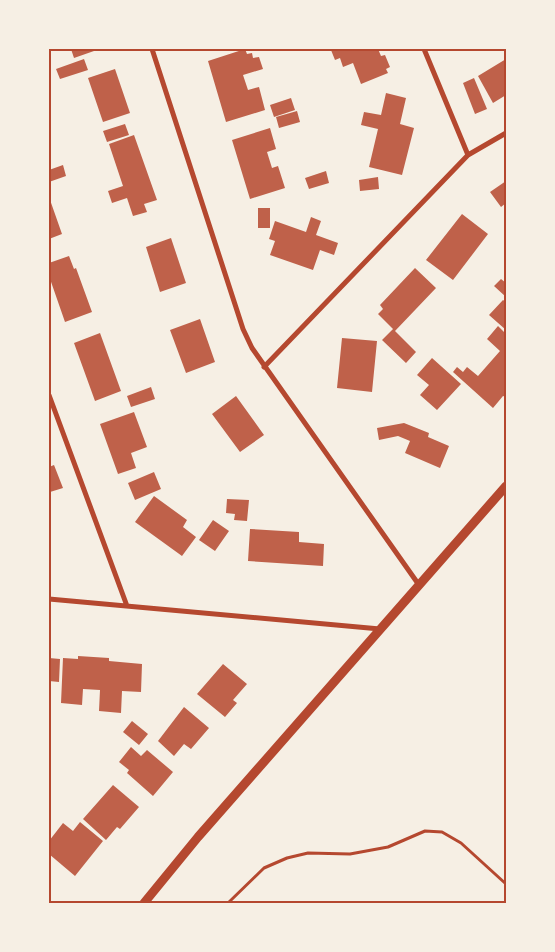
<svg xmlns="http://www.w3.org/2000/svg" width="555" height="952" viewBox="0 0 555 952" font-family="Quicksand,sans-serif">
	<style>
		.building { fill: #bf614a }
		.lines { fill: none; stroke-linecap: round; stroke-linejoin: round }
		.path { stroke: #b5482f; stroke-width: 3 }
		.minor { stroke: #b5482f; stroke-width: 5 }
		.tertiary { stroke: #b5482f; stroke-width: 9 }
		.neatline { fill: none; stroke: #b5482f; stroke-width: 2 }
	</style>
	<rect width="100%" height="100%" fill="#f6efe4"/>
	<path class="building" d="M71 49H93L94 51 74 58Z
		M245 49 247 54 252 53 253 58 259 57 263 69 243 75 248 90 259 87 265 110 226 122 208 61Z
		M333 49H378L381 56 385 55 390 67 386 69 388 73 361 84 353 63 343 67 340 58 335 60 331 50Z
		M84 59 88 70 60 79 56 69Z
		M506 59V95L493 103 478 76Z
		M115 69 130 113 103 122 88 78Z
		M474 78 487 109 475 114 463 83Z
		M386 93 406 98 400 124 414 128 402 175 369 167 378 129 361 125 364 112 381 115Z
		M291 98 295 110 274 117 270 105Z
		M297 111 300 122 279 128 276 117Z
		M125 124 129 135 107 142 103 131Z
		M270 128 276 149 267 152 272 168 278 166 285 188 250 199 232 140Z
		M134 135 157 200 144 204 147 212 133 216 127 198 112 203 108 191 123 186 109 144Z
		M63 165 66 176 49 182V170Z
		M326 171 329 183 309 189 305 178Z
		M378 177 379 189 360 191 359 180Z
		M506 181V203L501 207 490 192Z
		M49 197 62 234 49 239Z
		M258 208H270V228H258Z
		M462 214 488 234 453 280 426 260Z
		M311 217 321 221 316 235 338 243 334 255 320 250 313 270 270 255 275 241 269 239 275 221 306 232Z
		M171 238 186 283 160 292 146 247Z
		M69 256 74 269 76 268 92 312 65 322 49 276V263Z
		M415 268 436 288 395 331 378 314 383 309 380 305Z
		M501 279 506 283V297L494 286Z
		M503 300 506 302V330L489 315Z
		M200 319 215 362 186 373 170 330Z
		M498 326 506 334V397L503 396 493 408 453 372 457 367 463 372 467 367 478 376 500 351 487 339Z
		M393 329 416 352 406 363 382 340Z
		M100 333 121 391 95 401 74 343Z
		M342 338 377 341 372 392 337 388Z
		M432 358 461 384 437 410 420 395 429 385 417 375Z
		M151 387 155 399 131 407 127 396Z
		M236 396 264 435 240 452 212 414Z
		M134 412 147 447 131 453 136 468 118 474 100 424Z
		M404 423 429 433 428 437 449 446 440 468 405 453 410 441 398 436 379 440 377 428Z
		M54 465 63 488 50 492 49 467Z
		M154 472 161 489 135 500 128 483Z
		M154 496 187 520 183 527 196 537 182 556 135 522Z
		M227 499 249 500 247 521 234 520 235 514 226 513Z
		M213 520 229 531 215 551 199 540Z
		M250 529 299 532V542L324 544 323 566 248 561Z
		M78 656 109 658V661L142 664 141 692 122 691 121 713 99 711 100 690 83 689 82 705 61 703 63 658 78 659Z
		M49 658 60 659 59 682 49 681Z
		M223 664 247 684 233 700 237 703 225 717 197 694Z
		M184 707 209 728 191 749 184 744 174 756 158 741Z
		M132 721 148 734 139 745 123 732Z
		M131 747 141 756 147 750 173 772 153 796 127 773 129 770 119 762Z
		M113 785 139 807 120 829 117 827 106 840 83 819Z
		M80 822 103 841 75 876 49 854V841L63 823 73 831Z"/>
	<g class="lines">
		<path class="path" d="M228 903 264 868 287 858 308 853 350 854 388 847 425 831 442 832 461 843 506 884"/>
		<path class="minor" d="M152 49 243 329 252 348 419 585
			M424 49 468 155
			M264 367 468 155 506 133
			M49 395 127 606
			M49 599 380 629"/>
		<path class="tertiary" d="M144 903 198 837 506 486"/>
	</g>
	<rect width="555" height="952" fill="none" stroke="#f6efe4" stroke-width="100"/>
	<rect x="50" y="50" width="455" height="852" class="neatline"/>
</svg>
